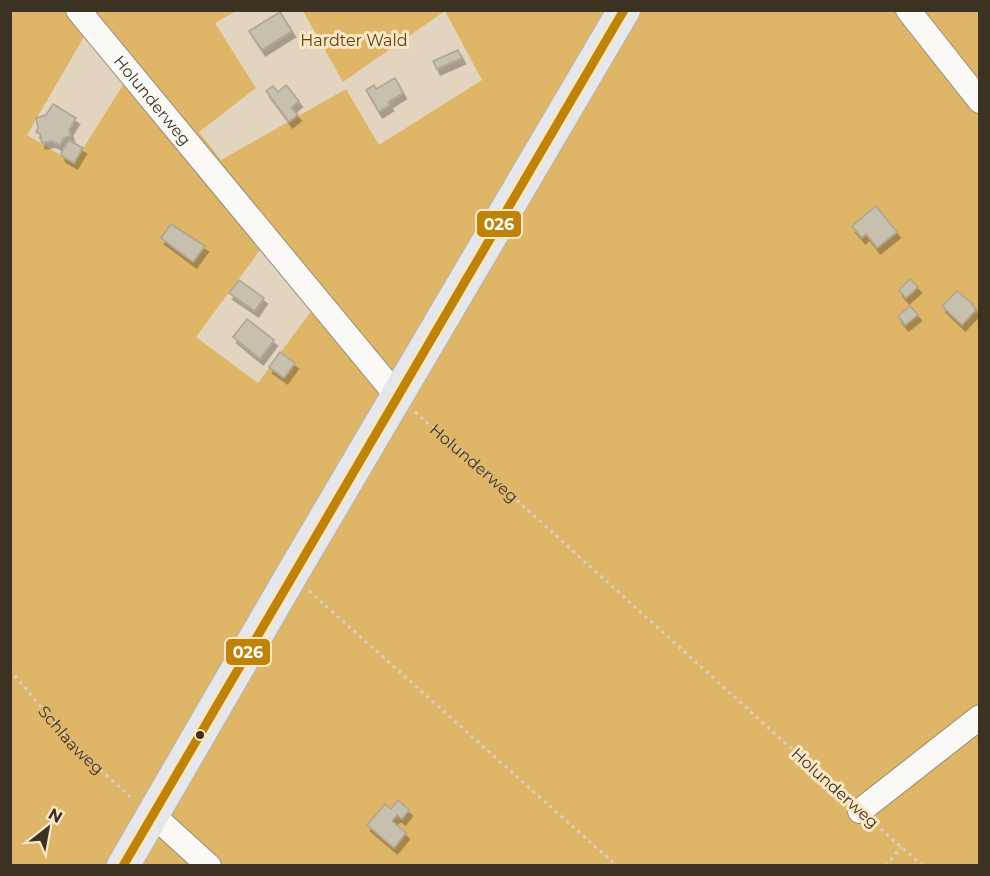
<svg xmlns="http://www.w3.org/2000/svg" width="990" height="876" viewBox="0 0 990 876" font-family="Montserrat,sans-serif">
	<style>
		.green { fill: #dfb668; fill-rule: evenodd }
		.building { fill: #c8c0ae; stroke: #ada492; stroke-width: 1.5; filter: url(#shadow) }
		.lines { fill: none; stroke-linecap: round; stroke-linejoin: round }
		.minor-casing { stroke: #978b7b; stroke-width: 26 }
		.major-casing { stroke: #bbb4a8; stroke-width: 34 }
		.path { stroke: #d5d1ca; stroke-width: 3; stroke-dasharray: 3 4.5; stroke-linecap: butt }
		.minor { stroke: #fbf9f5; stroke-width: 24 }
		.major { stroke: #e5e7ea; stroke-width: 32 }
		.bus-1-casing { stroke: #fbe6c6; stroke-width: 14 }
		.bus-1 { stroke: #bf830a; stroke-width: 9 }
		.bus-dot { fill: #3c3222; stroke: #fbe6c6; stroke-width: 2 }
		.labels { text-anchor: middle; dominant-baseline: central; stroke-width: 6; stroke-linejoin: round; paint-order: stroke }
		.park-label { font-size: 16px; fill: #5e4415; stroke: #fbe6c6 }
		.street-label { font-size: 16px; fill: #3c3222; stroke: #fbe6c6 }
		.line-badge { stroke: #fbe6c6; stroke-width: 2 }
		.badge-label { font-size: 16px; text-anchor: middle; font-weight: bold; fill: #fff }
	</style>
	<defs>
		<filter id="shadow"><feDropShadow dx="3.5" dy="6" stdDeviation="0" flood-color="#0004"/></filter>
	</defs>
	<rect width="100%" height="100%" fill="#e3d4bf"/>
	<path class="green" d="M10 11H236L215 23 256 88 199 132 221 160 346 89 379 145 482 80 445 11H979V865H11ZM85 35 126 80 74 163 27 135ZM263 246 315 306 258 383 196 337Z
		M445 11 343 82 303 11 445 10Z"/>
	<path class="building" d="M280 12 292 31 262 50 249 31Z
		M458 50 462 58 437 69 433 61Z
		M395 78 403 93 388 102 390 105 379 112 366 90 374 85 376 89Z
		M286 85 299 101 291 108 298 115 289 122 266 91 273 86 278 92Z
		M53 104 76 118 69 130 71 136 64 138 60 145 52 141 42 143 40 134 36 132 38 128 36 118 46 115Z
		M69 140 83 148 74 163 62 156 61 153Z
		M876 206 897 232 877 248 866 234 862 238 852 226Z
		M171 224 205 246 193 262 161 238Z
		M910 279 918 287 906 298 899 290Z
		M239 280 264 298 255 311 229 293Z
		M957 291 973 304 972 305 976 310 962 325 942 306Z
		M910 306 918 315 905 325 898 316Z
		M247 319 274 340 260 359 233 337Z
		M280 352 295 363 284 378 269 367Z
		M398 800 409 810 402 819 397 815 392 821 406 833 394 848 367 825 385 804 391 809Z"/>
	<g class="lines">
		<defs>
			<g id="minor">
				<path id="s3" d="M78 10 398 397"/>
				<path d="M908 10 980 101"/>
				<path d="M860 811 980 717"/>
				<path d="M153 815 209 866"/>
			</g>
			<path id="major" d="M123 866 291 576 624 10"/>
		</defs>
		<use href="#minor" class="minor-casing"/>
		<use href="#major" class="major-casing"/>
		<g class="path">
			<path id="s1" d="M415 412 489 475 846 798"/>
			<path d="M309 591 617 866"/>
			<path id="s2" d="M10 670 75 747 133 799"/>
			<path d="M875 824 923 866"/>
			<path d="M886 866 901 847"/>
		</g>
		<use href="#minor" class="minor"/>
		<use href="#major" class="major"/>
		<defs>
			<path id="bus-1" d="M123 866 624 10"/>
		</defs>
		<use href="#bus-1" class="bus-1-casing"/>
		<use href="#bus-1" class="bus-1"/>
	</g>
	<circle class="bus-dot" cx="200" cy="735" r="5"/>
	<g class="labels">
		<g class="park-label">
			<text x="354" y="40">Hardter Wald</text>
		</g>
		<g class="street-label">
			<text stroke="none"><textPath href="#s3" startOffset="117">Holunderweg</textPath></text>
			<text stroke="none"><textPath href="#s1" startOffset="78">Holunderweg</textPath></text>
			<text stroke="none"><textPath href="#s2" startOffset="93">Schlaaweg</textPath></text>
			<text transform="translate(835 788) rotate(42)">Holunderweg</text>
		</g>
	</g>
	<g class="line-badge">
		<rect x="476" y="210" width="46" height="28" rx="6" fill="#bf830a"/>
		<rect x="225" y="638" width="46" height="28" rx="6" fill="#bf830a"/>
	</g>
	<g class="badge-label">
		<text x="499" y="230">026</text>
		<text x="248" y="658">026</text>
	</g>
	<rect width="990" height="876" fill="none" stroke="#3c3222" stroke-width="24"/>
	<g transform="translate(48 828) rotate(31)" stroke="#fbe6c6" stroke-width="4.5" paint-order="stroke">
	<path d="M0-4.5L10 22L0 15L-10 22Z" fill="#3c3222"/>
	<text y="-9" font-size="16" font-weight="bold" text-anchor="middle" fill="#3c3222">N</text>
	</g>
</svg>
